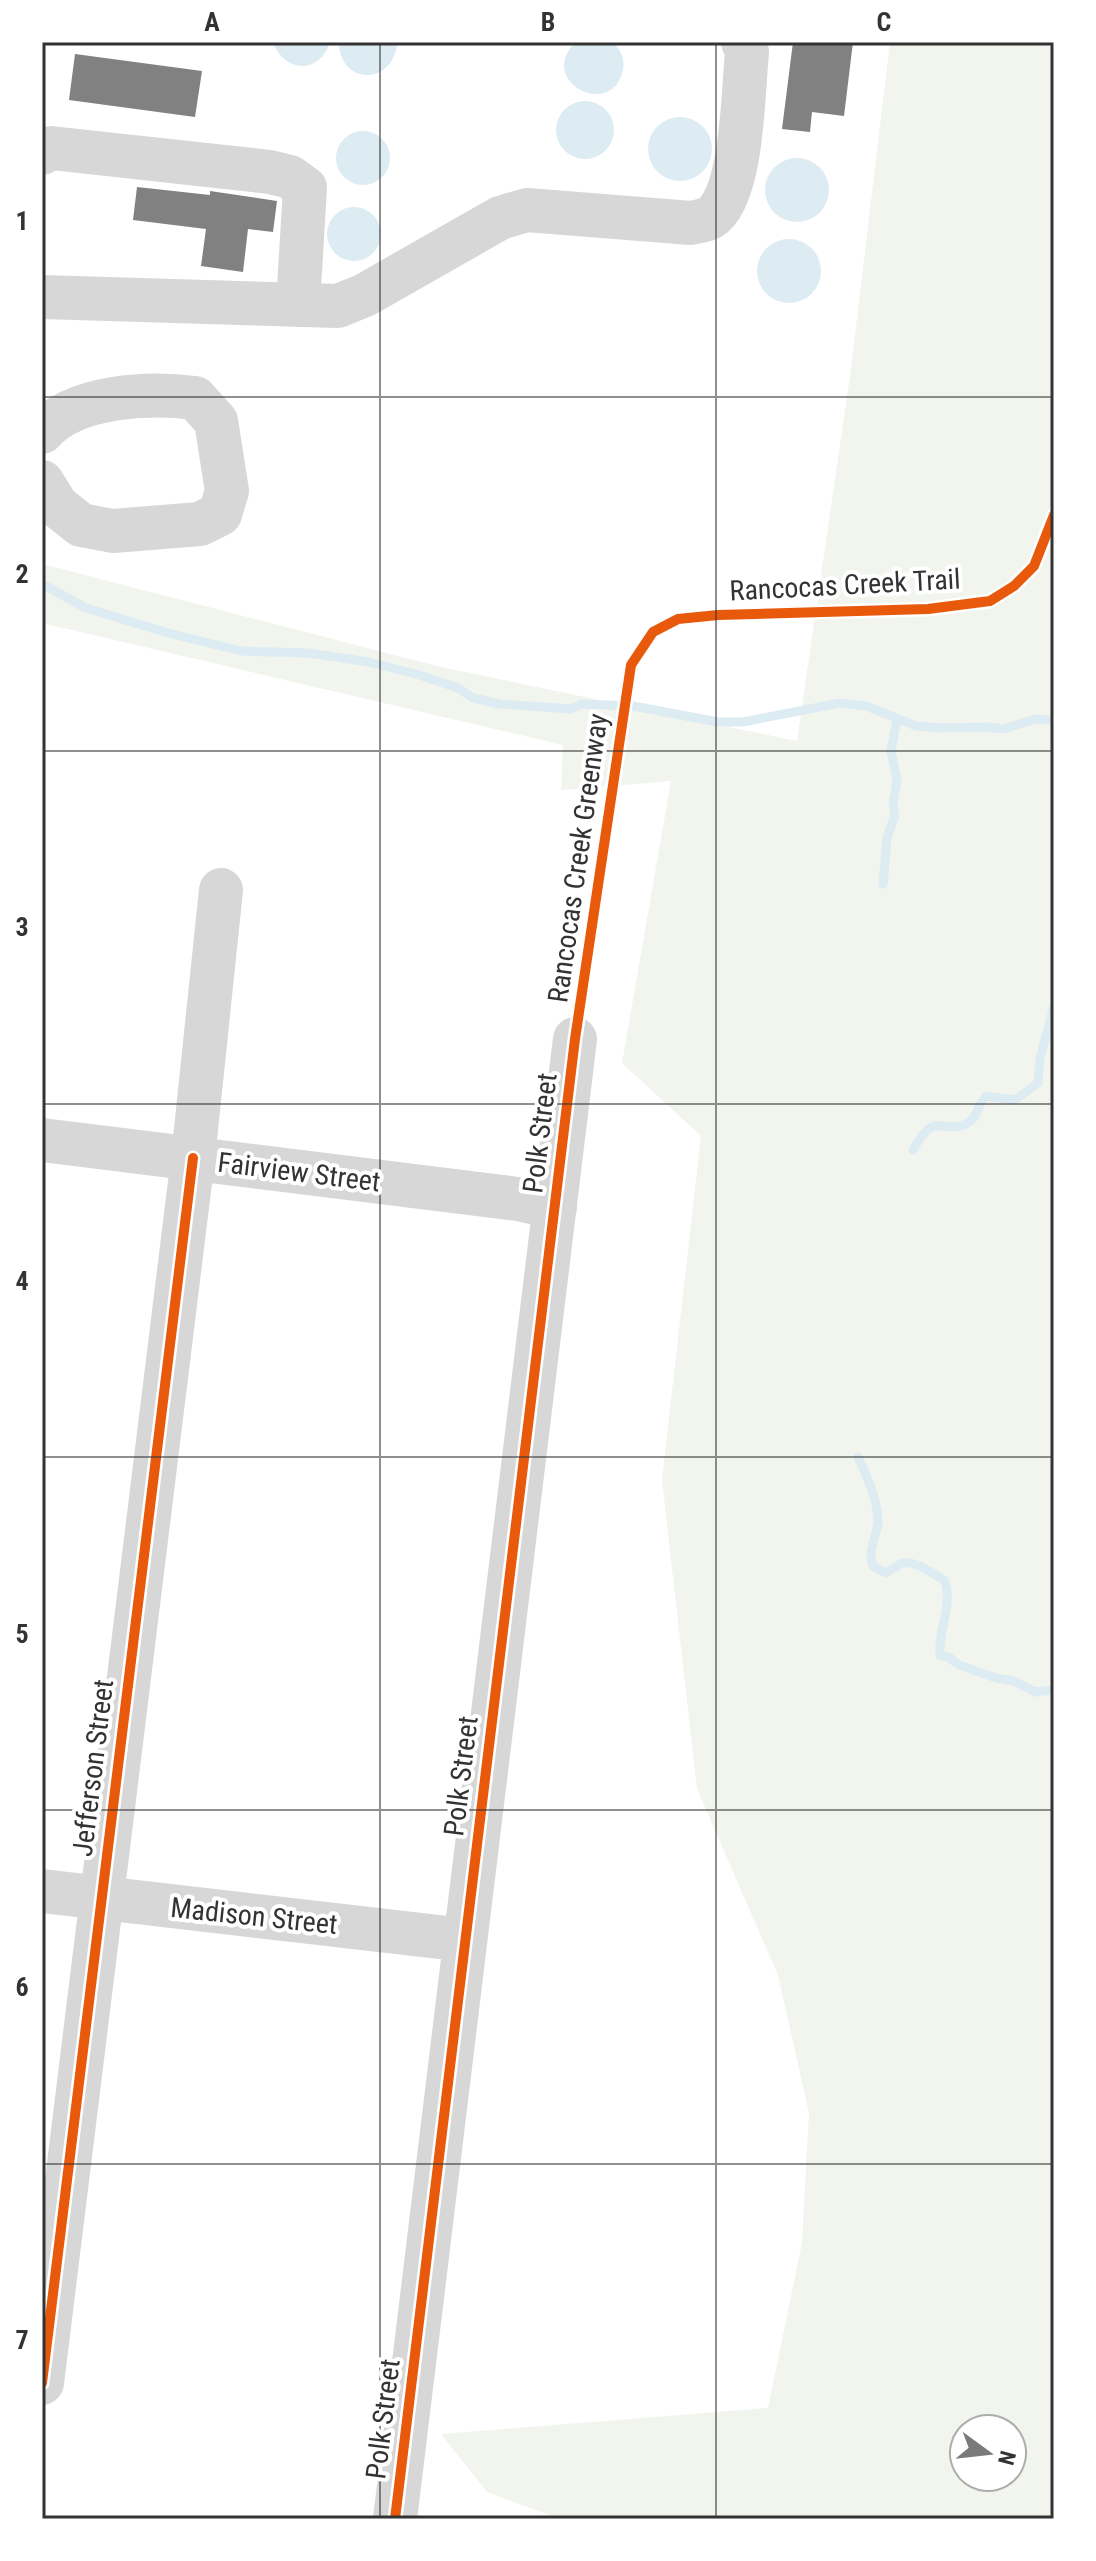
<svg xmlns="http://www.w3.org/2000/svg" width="1096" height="2561" viewBox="0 0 1096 2561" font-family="'Roboto Condensed',sans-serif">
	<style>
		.green { fill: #f1f5ed; fill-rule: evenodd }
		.water { fill: #ddebf3 }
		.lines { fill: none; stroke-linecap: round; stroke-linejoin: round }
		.stream { stroke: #ddebf3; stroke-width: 9 }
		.building { fill: #818181 }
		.minor { stroke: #d7d7d7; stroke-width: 44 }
		.cycleway-casing { stroke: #fff; stroke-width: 15 }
		.cycleway { stroke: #e8590c; stroke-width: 10 }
		.grid { fill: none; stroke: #333; stroke-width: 2; stroke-opacity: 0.55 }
		.labels { text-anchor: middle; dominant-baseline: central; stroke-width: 8; stroke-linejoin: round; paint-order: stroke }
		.street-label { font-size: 28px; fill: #333; stroke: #fff }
		.neatline { fill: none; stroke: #333; stroke-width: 3 }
		.grid-label { font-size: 26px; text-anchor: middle; font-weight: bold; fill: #333 }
	</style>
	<rect width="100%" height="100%" fill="#fff"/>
	<path class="green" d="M890 42H1054V2519H560L487 2492 441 2434 768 2408 802 2243 809 2113 778 1975 697 1789 662 1480 701 1136 622 1063 671 781 561 790 563 745 42 623V564L441 667 797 741 851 369ZM1012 2429V2477H964V2429Z"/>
	<path class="water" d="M273 42H330C320 75 284 73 273 42Z
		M339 42H397V45C391 87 339 84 339 42Z
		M576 42H612C621 49 625 59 623 70 612 121 535 81 576 42Z
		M556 130a29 29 0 1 1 58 0a29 29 0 1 1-58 0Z
		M648 149a32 32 0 1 1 64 0a32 32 0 1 1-64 0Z
		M336 158a27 27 0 1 1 54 0a27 27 0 1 1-54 0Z
		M765 190a32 32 0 1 1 64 0a32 32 0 1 1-64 0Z
		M327 234a27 27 0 1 1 54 0a27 27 0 1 1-54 0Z
		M757 271a32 32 0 1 1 64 0a32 32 0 1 1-64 0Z"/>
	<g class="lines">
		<path class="stream" d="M42 584 86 608 168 633 241 651 309 653 368 662 416 674 458 688 473 698 500 704 571 709 582 704 633 706 718 722H743L840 703 866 706 916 726 939 728 989 727 1003 729 1036 719 1054 720
			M883 884 887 838 895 815 893 804 897 781 891 751 897 719
			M913 1150C936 1107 943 1137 968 1123 977 1118 978 1104 986 1096L1015 1100 1038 1083 1040 1058 1054 1007
			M858 1457C866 1473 879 1504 878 1523 876 1537 867 1553 873 1566L886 1573C891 1570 897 1565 903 1563 916 1561 934 1574 945 1581 953 1606 938 1629 940 1655L950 1658 959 1665 996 1678 1014 1681 1035 1692 1054 1690"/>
	</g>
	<path class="building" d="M793 42H853L844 116 812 112 810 132 782 129Z
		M75 54 202 71 195 117 69 100Z
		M137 187 210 195V191L277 201 273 232 248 229 243 272 201 266 206 229 133 220Z"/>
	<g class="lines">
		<path class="minor" d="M42 153 51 148 270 172 290 177 305 188 298 305
			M42 297 338 306 365 295 500 218 527 210 691 223C699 221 709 220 714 215 743 188 743 92 747 52L743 42
			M42 432C75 395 149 392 195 398L216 421 227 491 220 514 200 524 113 531 81 525 57 506 42 482
			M42 1140 518 1199 555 1207
			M42 1891 465 1940
			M42 2383 193 1158 221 890
			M395 2519 575 1039"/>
		<defs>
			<path id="cycleway" d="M42 2383 193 1158
				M395 2519 575 1039 631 665 653 632 678 619 718 615 928 609 990 601 1014 586 1034 566 1054 515"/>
		</defs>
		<use href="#cycleway" class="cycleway-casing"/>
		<use href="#cycleway" class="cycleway"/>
	</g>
	<path class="grid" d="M380 42V2519M716 42V2519M42 397H1054M42 751H1054M42 1104H1054M42 1457H1054M42 1810H1054M42 2164H1054"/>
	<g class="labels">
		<g class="street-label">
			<text transform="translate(845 585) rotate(-3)">Rancocas Creek Trail</text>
			<text transform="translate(578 858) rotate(-82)">Rancocas Creek Greenway</text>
			<text transform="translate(540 1133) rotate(-83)">Polk Street</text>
			<text transform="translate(299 1172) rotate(7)">Fairview Street</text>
			<text transform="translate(93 1768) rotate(-83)">Jefferson Street</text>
			<text transform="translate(461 1776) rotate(-83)">Polk Street</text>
			<text transform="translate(254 1916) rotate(6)">Madison Street</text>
			<text transform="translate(383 2419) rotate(-83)">Polk Street</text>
		</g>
	</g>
	<rect width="1096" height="2561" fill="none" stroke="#ffffff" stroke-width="88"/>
	<g transform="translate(988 2453) rotate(105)"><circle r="38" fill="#ffffff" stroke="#adadad" stroke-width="2"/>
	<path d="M0-6L14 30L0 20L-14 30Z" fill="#7a7a7a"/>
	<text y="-12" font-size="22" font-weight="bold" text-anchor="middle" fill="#333333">N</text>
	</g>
	<rect x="44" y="44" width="1008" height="2473" class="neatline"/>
	<g class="grid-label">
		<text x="212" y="31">A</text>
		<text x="548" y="31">B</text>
		<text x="884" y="31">C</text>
		<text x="22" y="230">1</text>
		<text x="22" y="583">2</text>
		<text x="22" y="936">3</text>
		<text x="22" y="1290">4</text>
		<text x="22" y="1643">5</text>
		<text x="22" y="1996">6</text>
		<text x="22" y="2349">7</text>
	</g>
</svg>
